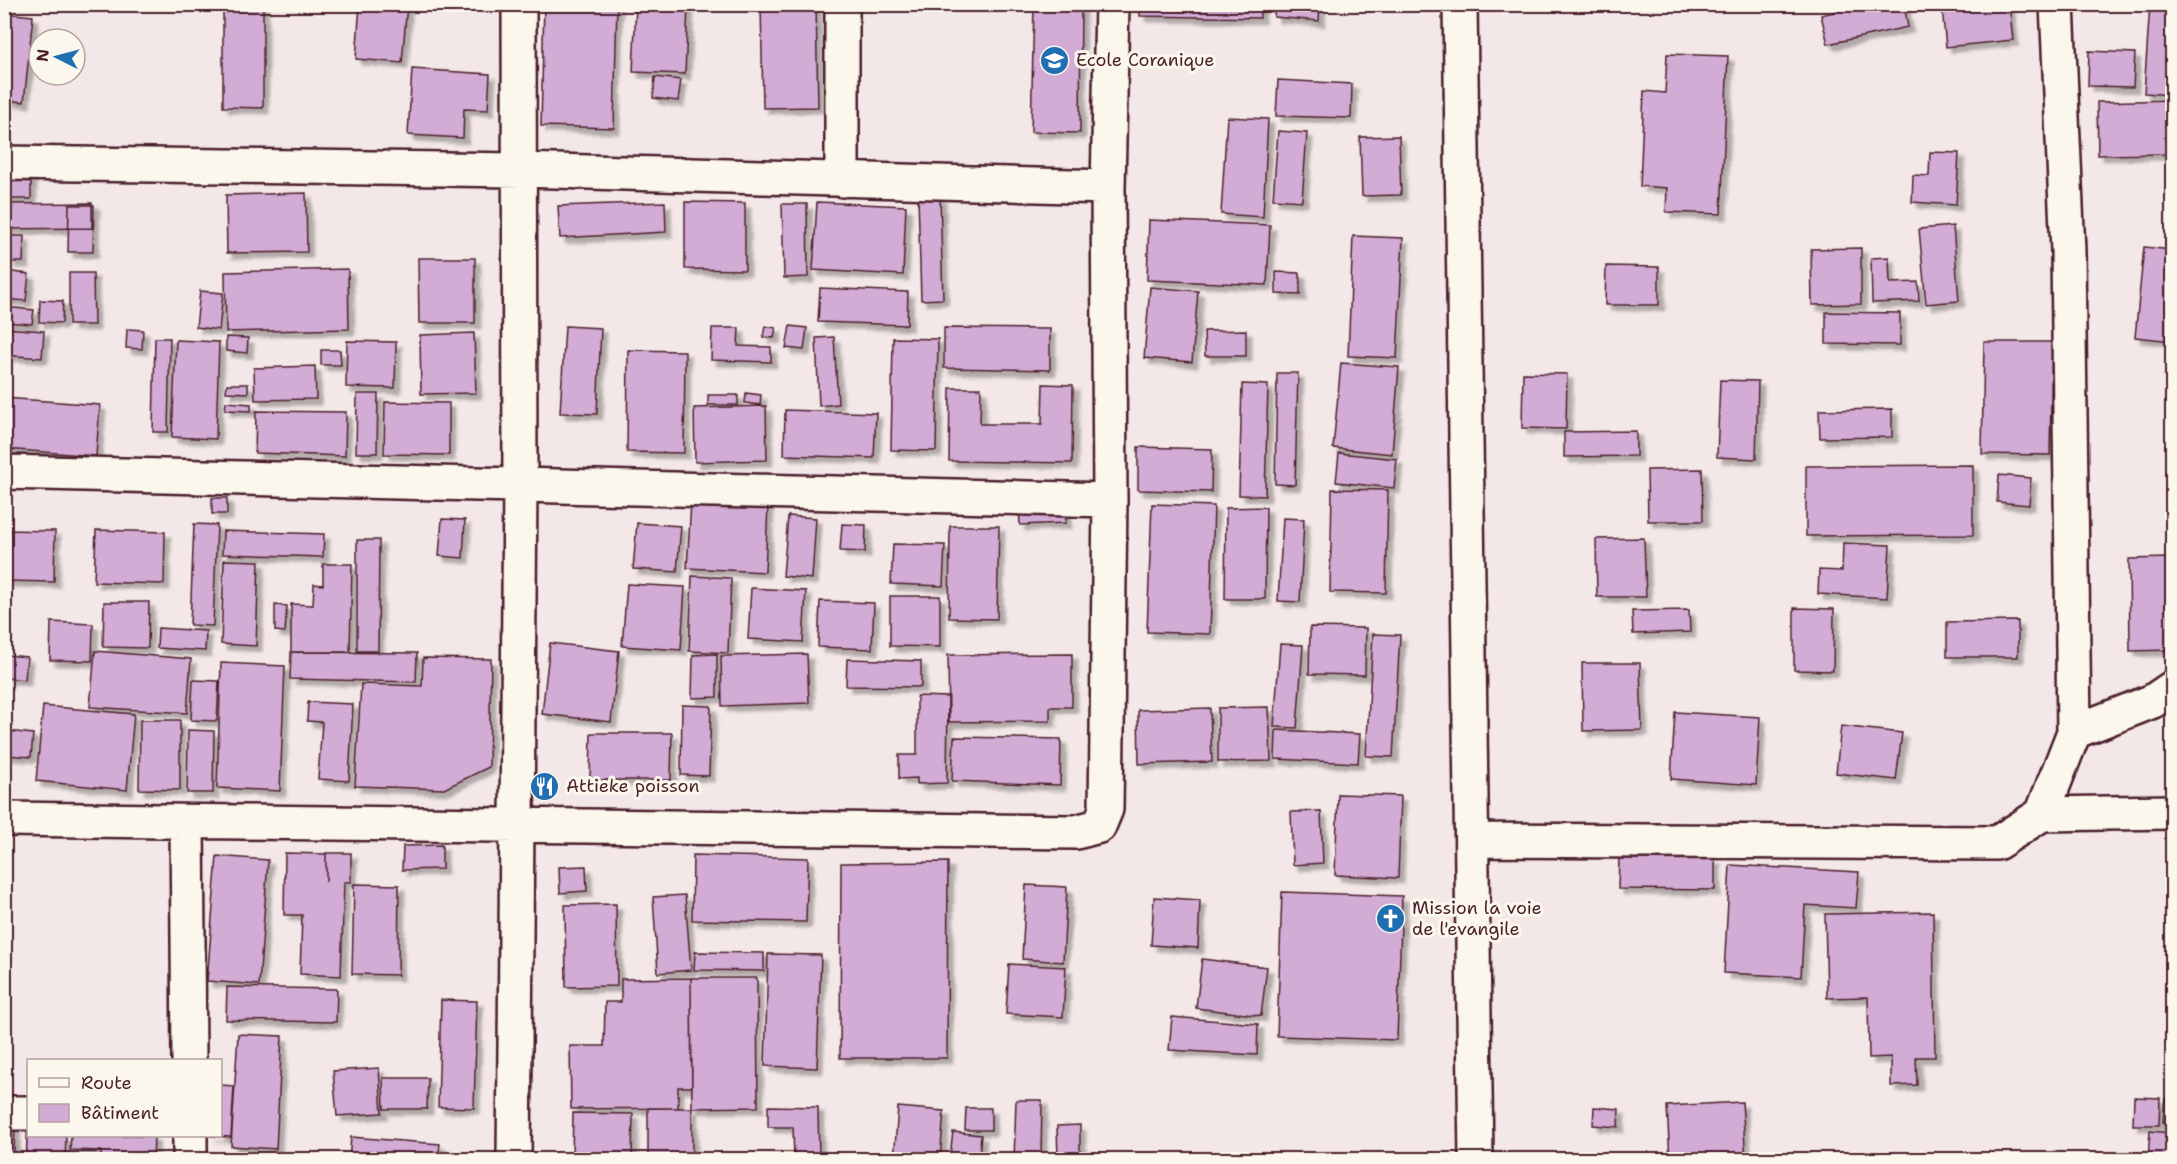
<svg xmlns="http://www.w3.org/2000/svg" width="2177" height="1164" viewBox="0 0 2177 1164" font-family="'Shantell Sans',sans-serif">
	<style>
		.building { fill: #d2acd5; stroke: #4a1f2b; stroke-width: 1.5; filter: url(#shadow) }
		.lines { fill: none; stroke-linecap: round; stroke-linejoin: round }
		.minor-casing { stroke: #4a1f2b; stroke-width: 38 }
		.minor { stroke: #fbf7ec; stroke-width: 33 }
		.labels { text-anchor: middle; dominant-baseline: central; stroke-width: 6; stroke-linejoin: round; paint-order: stroke }
		.poi-label { font-size: 18px; fill: #4a1f2b; stroke: #fbf7ec; text-anchor: start }
	</style>
	<defs>
		<filter id="shadow"><feDropShadow dx="5.5" dy="5.5" stdDeviation="1.5" flood-color="#0004"/></filter>
	</defs>
	<rect width="100%" height="100%" fill="#f3e8e7"/>
	<filter id="ink" filterUnits="userSpaceOnUse"><feTurbulence type="fractalNoise" baseFrequency=".0167" numOctaves="2"/><feDisplacementMap in="SourceGraphic" scale="12" xChannelSelector="R" yChannelSelector="G"/><feConvolveMatrix kernelMatrix="1 2 1 2 8 2 1 2 1" color-interpolation-filters="sRGB"/></filter>
	<g filter="url(#ink)">
		<path class="building" d="M223 4H263V108L223 107Z
			M360 4H407L402 63 356 59Z
			M544 4H617L614 128 541 126Z
			M636 4 688 6 685 74 633 72Z
			M761 4H816L818 107 763 108Z
			M1034 4H1081L1080 133 1031 132Z
			M1140 4H1260V18L1140 16Z
			M1275 4H1320L1319 21 1274 17Z
			M1867 4H1904L1908 27 1828 44 1821 15Z
			M1980 4H2009L2013 40 1946 47 1942 8Z
			M2150 4H2172V95L2144 93Z
			M4 13 33 16 24 102 4 100Z
			M2089 51 2135 53 2133 87 2088 86Z
			M1667 54 1728 56 1721 214 1666 212 1667 188 1640 186 1644 91 1665 93Z
			M412 69 490 74 488 110 464 109 463 138 408 135Z
			M655 77 681 80 678 101 653 98Z
			M1278 80 1352 84 1351 118 1276 116Z
			M2172 100V154L2098 155 2097 102Z
			M1227 117 1268 119 1263 217 1221 214Z
			M1278 131 1307 133 1302 201 1273 199Z
			M1399 136 1401 195 1362 196 1360 137Z
			M1930 152 1959 153 1956 205 1912 202 1913 175 1929 176Z
			M31 176V199H6L5 177Z
			M306 193 307 252 227 253 226 195Z
			M918 196H940L943 299 921 300Z
			M665 202 666 232 560 238 558 206Z
			M685 202 745 203V270L685 269Z
			M817 202 906 206 903 275 813 270Z
			M92 203V228L4 229V204Z
			M782 204H807L808 277 784 278Z
			M69 205H94L93 252H68Z
			M1149 220 1270 225 1267 285 1147 280Z
			M1953 226 1959 301 1926 304 1919 229Z
			M10 236H24L23 262H10Z
			M1353 236 1403 238 1397 358 1348 356Z
			M2144 247 2172 250V341L2135 337Z
			M1861 248V304L1812 305 1811 249Z
			M1889 257 1890 283 1918 282 1919 301 1872 303 1871 258Z
			M418 258H475V323H419Z
			M1606 266 1659 267V305H1605Z
			M348 269 349 329 226 332 225 272Z
			M4 271 29 274 26 301 4 299Z
			M1276 272 1300 273V295L1276 294Z
			M69 273H93L94 325H69Z
			M1150 287 1198 291 1192 362 1144 358Z
			M820 288 908 292 907 325 818 322Z
			M200 291 223 293 219 330 196 327Z
			M40 300 63 301 62 323 39 322Z
			M4 307 34 310 32 324 4 322Z
			M1826 312 1900 313V345L1826 344Z
			M565 326 601 328 597 414 560 413Z
			M765 326 776 328 774 338 763 337Z
			M790 326 807 328 804 350 786 348Z
			M4 328 44 331 42 358 4 355Z
			M712 328H739L738 346 771 347V362L711 360Z
			M944 328 1050 329V370L944 368Z
			M127 329 143 330 142 349 126 348Z
			M1246 330V356H1205L1204 331Z
			M474 333 476 393 421 394 420 335Z
			M226 337 248 338 247 353 226 351Z
			M834 337 838 404 819 406 816 338Z
			M155 338H170L168 432H153Z
			M893 338 938 339 936 451 891 450Z
			M176 340 219 342 216 439 172 437Z
			M347 341 396 342 395 388 346 387Z
			M1984 342H2052L2050 455 1982 454Z
			M321 350H340L341 365H321Z
			M628 350 685 351 684 453 627 452Z
			M1341 363 1399 367 1392 454 1333 448Z
			M315 366 316 399 255 400 254 368Z
			M1277 373H1298L1295 485 1275 484Z
			M1523 373 1567 374 1566 429 1522 428Z
			M1720 380 1758 381 1756 459 1717 457Z
			M227 384H248V393L226 392Z
			M1043 384 1073 385 1072 463 949 461 950 388H981L980 424H1042Z
			M1242 384 1268 385 1265 496 1239 495Z
			M746 393 761 395 760 405 745 403Z
			M357 394H378L377 453H356Z
			M708 395H738V405H708Z
			M4 398 100 405 96 456 4 449Z
			M226 402 251 404V411L225 410Z
			M385 402 449 403V455L384 454Z
			M766 406 767 460 695 462 694 408Z
			M1892 409V437L1820 438 1819 410Z
			M785 410 876 413 874 458 784 455Z
			M256 411 346 412 345 456 255 453Z
			M1636 431V456L1564 457V432Z
			M1138 447 1212 449 1211 492 1138 490Z
			M1339 453 1397 459 1394 488 1336 482Z
			M1973 465V535L1806 536V466Z
			M1702 469 1703 521H1648L1647 470Z
			M1999 475 2031 478 2029 505 1997 502Z
			M1332 489 1388 490 1386 593 1330 592Z
			M212 498H227V514H212Z
			M691 501 768 506 765 572 687 568Z
			M1065 503 1066 523 1020 525 1019 505Z
			M1152 504 1214 506 1210 634 1147 632Z
			M1266 507 1265 599H1225L1226 508Z
			M788 516 816 518 812 579 783 576Z
			M1283 518 1304 519 1300 602 1278 601Z
			M442 519 465 520 463 558 439 556Z
			M637 523 681 526 677 572 633 569Z
			M194 524 217 525 213 626 190 625Z
			M842 524 866 525 865 552 840 551Z
			M950 526H999L997 619 949 618Z
			M4 530 55 531 54 582 4 581Z
			M96 530 165 532 164 584 94 582Z
			M223 531 324 534 323 557 222 554Z
			M1644 538 1646 597H1597L1596 539Z
			M357 540H379L378 651H357Z
			M1843 543 1890 545 1887 598 1818 594 1819 570 1842 571Z
			M893 544 945 545 943 586 891 584Z
			M2169 558 2170 650 2130 651 2129 559Z
			M224 560 259 561 256 646 221 644Z
			M323 564H352L350 652H291V604L313 605 314 584 323 585Z
			M692 576 731 578 728 653 689 651Z
			M627 584 685 587 681 650 622 646Z
			M751 588 806 591 803 642 748 639Z
			M890 596H940V647L890 646Z
			M820 601 874 603 872 649 818 647Z
			M104 602H149L148 648 103 647Z
			M275 605 287 606 285 632 275 631Z
			M1794 608 1834 609 1833 671 1794 670Z
			M1689 610 1690 632 1633 634 1632 611Z
			M2018 621V657H1947V622Z
			M51 622 93 624 92 661 50 660Z
			M1310 627 1366 628 1365 675 1309 674Z
			M158 628 206 631 205 651 157 648Z
			M1373 634 1400 635 1393 757 1366 756Z
			M550 643 619 651 611 722 542 714Z
			M1280 644 1303 645 1297 728 1274 727Z
			M95 651 191 659 187 713 90 707Z
			M291 652 417 653 416 682 290 679Z
			M717 654V697L692 698 693 655Z
			M807 654 809 703 722 706 721 656Z
			M1072 654V707H1050V721L949 722 948 655Z
			M7 655 27 657 25 680 6 678Z
			M423 658 491 659 489 767 444 789 355 786 361 684 422 686Z
			M847 659 921 661V687L846 686Z
			M221 663 285 666 280 791 217 788Z
			M1582 663H1640L1642 730 1583 731Z
			M193 680 219 681 217 721 191 720Z
			M917 696 948 697 947 783 917 784V778L899 779V755H917Z
			M308 702 353 704 349 781 318 779 322 722 307 721Z
			M682 705 711 706 709 776 681 775Z
			M43 706 134 714 127 790 36 781Z
			M1269 707 1271 761 1218 762V708Z
			M1210 708 1212 762 1139 764 1138 710Z
			M1675 712 1760 717 1756 785 1671 779Z
			M140 720H180V790L139 789Z
			M1841 726 1902 733 1896 780 1836 773Z
			M188 730 214 731 213 793H187Z
			M1276 730 1360 734 1358 763 1275 759Z
			M8 731 33 734 31 757 6 755Z
			M591 733H672L671 780H590Z
			M954 737 1061 739 1060 785 952 781Z
			M1338 794 1401 796 1398 878 1335 875Z
			M1321 811 1323 863 1293 865 1291 812Z
			M442 845V869L402 870 403 846Z
			M285 853 326 854V882V853H351V882H344L341 976 300 974 302 915H284Z
			M693 855 808 858 806 922 692 920Z
			M217 856 268 860 259 985 207 981Z
			M1619 858 1715 859V890L1618 889Z
			M948 862 947 1058H840L841 863Z
			M1730 865 1859 872 1856 908 1805 905 1801 977 1724 973Z
			M586 866 587 891 560 893 559 867Z
			M354 884 399 885 398 975 352 974Z
			M1026 885 1067 887 1063 962 1022 959Z
			M1282 892 1402 896 1397 1040 1277 1036Z
			M685 895 691 970 658 973 653 897Z
			M1154 897 1200 900 1198 948 1151 945Z
			M616 904 617 986 566 987 565 905Z
			M1933 912 1935 1057H1916L1917 1085 1891 1086V1057L1869 1058 1868 997 1827 998 1825 914Z
			M695 952 764 953V971L694 970Z
			M768 954 821 955 817 1068 765 1066Z
			M1202 959 1267 967 1261 1016 1196 1008Z
			M1009 964 1066 967 1063 1017 1006 1014Z
			M691 978 692 1087H678V1108L571 1109 570 1046H604L605 1002H621V979Z
			M691 978H757L758 1107 692 1108Z
			M227 987 337 989 336 1022 226 1020Z
			M441 1000 477 1001 474 1108 438 1107Z
			M1172 1017 1258 1024 1257 1055 1169 1050Z
			M238 1034 282 1036 276 1149 231 1146Z
			M379 1068 382 1113 337 1116 333 1071Z
			M383 1078H428L427 1109H384Z
			M220 1085 234 1086 231 1137 210 1136H220Z
			M2134 1097 2160 1098 2159 1125H2133Z
			M2165 1099 2172 1100V1124L2163 1122Z
			M1016 1100H1042L1041 1160H1014Z
			M1742 1102 1746 1160H1670L1667 1106Z
			M768 1106 818 1107 819 1160H794L793 1127H768Z
			M898 1107 944 1111 940 1160H894Z
			M1594 1107 1619 1109 1618 1127 1593 1125Z
			M648 1108H692V1160H648Z
			M966 1108H991V1130H965Z
			M573 1113 633 1114 632 1160 572 1158Z
			M4 1116 15 1117 14 1160H4Z
			M28 1119V1136H66L65 1160H26Z
			M1080 1125V1160H1058L1057 1126Z
			M2150 1131 2172 1133V1160L2148 1159Z
			M953 1132 981 1135 979 1158 950 1155Z
			M71 1136H154L153 1160H101V1151L70 1150Z
			M351 1137 440 1144 438 1160H349Z
			M1094 1155H1134V1160H1094Z"/>
		<g class="lines">
			<defs>
				<path id="minor" d="M1460 4 1476 1160
					M4 163 520 170 1108 187
					M842 180V4
					M4 472 1110 500
					M2074 732 2153 701 2172 688
					M2042 814 2172 812
					M4 819 1076 832 1099 826 1106 809 1110 500 1108 187 1112 4
					M187 822 189 1060
					M1472 840 1997 843 2042 814 2074 732 2068 251 2057 4
					M4 1113H28
					M190 1136V1160
					M514 1160 520 486 519 4"/>
			</defs>
			<use href="#minor" class="minor-casing"/>
			<use href="#minor" class="minor"/>
		</g>
	</g>
	<defs>
		<symbol id="school-disc" viewBox="-11 -11 22 22"><circle r="9.5" fill="#1f6fb2" stroke="#fbf7ec"/><path d="M0-5L7-2L0 1L-7-2ZM-4 1L0 2.5L4 1V4Q0 6-4 4Z" fill="#fff"/></symbol>
		<symbol id="restaurant-disc" viewBox="-11 -11 22 22"><circle r="9.5" fill="#1f6fb2" stroke="#fbf7ec"/><path d="M-5-6h1v4h1v-4h1v4h1v-4h1v5L-1.5 .5V6h-2V.5L-5-1ZM5-6V6H3V1.5H1.5Q1.5-4 5-6Z" fill="#fff"/></symbol>
		<symbol id="church-disc" viewBox="-11 -11 22 22"><circle r="9.5" fill="#1f6fb2" stroke="#fbf7ec"/><path d="M-1.2-6h2.4v3.5h3.3v2.4h-3.3V6h-2.4V-.1h-3.3v-2.4h3.3Z" fill="#fff"/></symbol>
	</defs>
	<g fill-rule="evenodd">
		<use href="#school-disc" x="1038" y="44" width="33" height="33"/>
		<use href="#restaurant-disc" x="528" y="770" width="33" height="33"/>
		<use href="#church-disc" x="1374" y="902" width="33" height="33"/>
	</g>
	<g class="labels">
		<g class="poi-label">
			<text x="1076" y="60">Ecole Coranique</text>
			<text x="566" y="786">Attieke poisson</text>
			<text x="1412" y="908">Mission la voie<tspan x="1412" dy="21">de l'evangile</tspan></text>
		</g>
	</g>
	<rect width="2177" height="1164" fill="none" stroke="#fbf7ec" stroke-width="24"/>
	<rect x="12" y="12" width="2153" height="1140" fill="none" stroke="#4a1f2b" stroke-width="2" filter="url(#ink)"/>
	<rect x="27" y="1059" width="195" height="78" fill="#fbf7ec" stroke="#b4a19f" stroke-width="1.5"/>
	<rect x="39" y="1078" width="30" height="9" fill="#fbf7ec" stroke="#b4a19f" stroke-width="1.5"/>
	<text x="81" y="1089" font-size="18" fill="#4a1f2b">Route</text>
	<rect x="39" y="1104" width="30" height="18" fill="#d2acd5" stroke="#b4a19f" stroke-width="1.5"/>
	<text x="81" y="1119" font-size="18" fill="#4a1f2b">Bâtiment</text>
	<g transform="translate(57 57) rotate(276)"><circle r="28" fill="#fbf7ec" stroke="#b4a19f" stroke-width="1.5"/>
	<path d="M0-4.5L10 22L0 15L-10 22Z" fill="#1f6fb2"/>
	<text y="-9" font-size="16" font-weight="bold" text-anchor="middle" fill="#4a1f2b">N</text>
	</g>
</svg>
